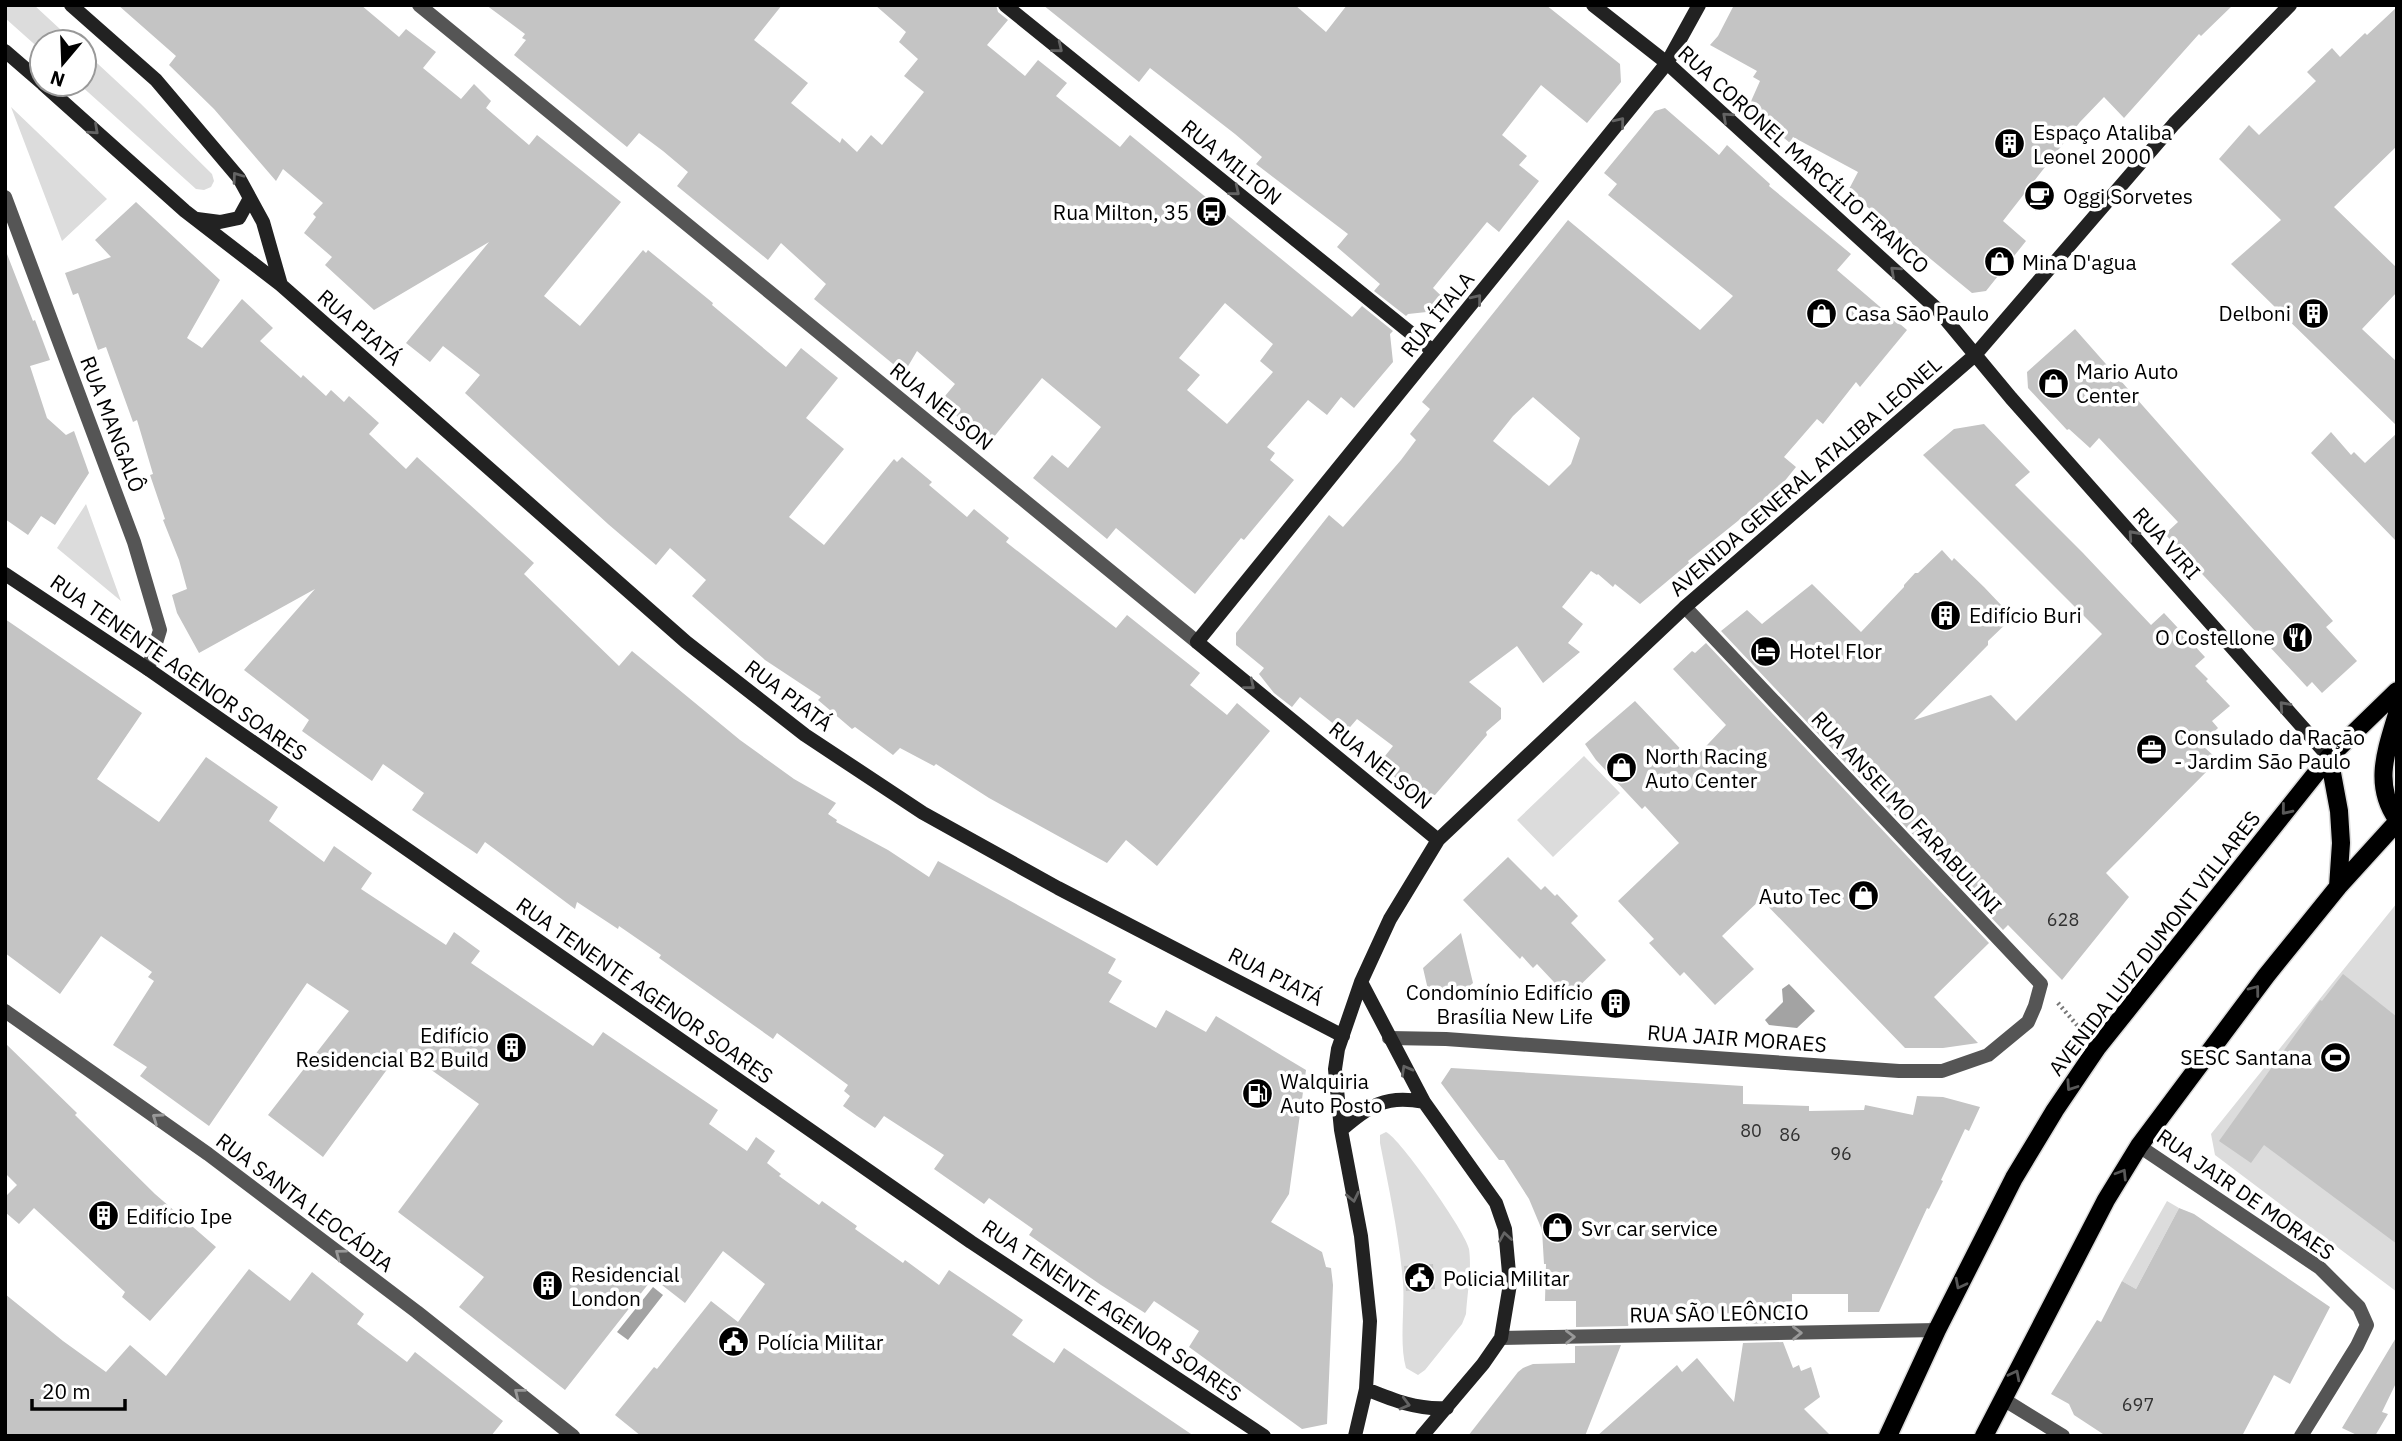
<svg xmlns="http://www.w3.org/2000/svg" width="2402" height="1441" viewBox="0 0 2402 1441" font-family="'IBM Plex Sans',sans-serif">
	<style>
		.green { fill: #dcdcdc }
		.water { fill: #a3a3a3 }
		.building { fill: #c4c4c4; fill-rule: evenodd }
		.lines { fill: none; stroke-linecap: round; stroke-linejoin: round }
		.primary-casing { stroke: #dbdbdb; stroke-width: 21 }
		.path { stroke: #777; stroke-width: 4.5; stroke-dasharray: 2 3.5; stroke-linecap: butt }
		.street { stroke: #555; stroke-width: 14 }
		.secondary { stroke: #222; stroke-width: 14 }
		.primary { stroke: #000; stroke-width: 18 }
		.oneway { stroke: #646464 }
		.oneway2 { stroke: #595959 }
		.oneway3 { stroke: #999 }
		.labels { text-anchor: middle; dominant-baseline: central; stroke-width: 7; stroke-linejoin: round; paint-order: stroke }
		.number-label { font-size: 18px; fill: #313131 }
		.poi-label { font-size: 21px; fill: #000; stroke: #fff; text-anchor: start }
		.street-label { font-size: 21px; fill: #000; stroke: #fff }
	</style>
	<rect width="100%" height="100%" fill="#fff"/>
	<path class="green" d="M5 5H34L74 42H42V51L5 18Z
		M84 51 140 103 212 174 214 181 211 187 204 190 196 189 79 84H84Z
		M11 107 107 199 62 241Z
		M86 504 121 601 57 548Z
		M1584 756 1620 793 1553 857 1517 820Z
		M2397 903V1292L2215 1155 2211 1134Z
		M1386 1132C1399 1137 1467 1234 1469 1249 1472 1268 1467 1295 1466 1314L1462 1324 1425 1370 1418 1375 1406 1368C1399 1344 1405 1308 1403 1282 1399 1235 1389 1189 1380 1143V1135Z
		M2167 1201 2179 1208 2136 1289 2122 1281Z"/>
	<path class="water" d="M1789 984 1815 1011 1797 1028 1769 1025 1765 1020 1783 1002 1782 989Z
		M653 1287 663 1295 628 1340 617 1332Z"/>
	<path class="building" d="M118 5H361L399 37 406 29 436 52 423 68 461 99 474 84 491 101 486 108 529 145 537 135 621 202 544 296 580 326 643 250 646 253 648 250 713 303 712 305 786 367 801 348 838 378 806 418 844 449 789 517 824 545 894 459 897 462 902 457 932 482 929 485 967 517 974 509 1009 538 1006 542 1116 628 1127 615 1176 654 1200 673 1190 685 1227 715 1237 703 1270 731 1157 866 1126 840 1107 863 989 798 936 764 934 766 900 748 893 755 855 727 852 729 818 700 821 697 765 660 692 596 706 580 670 548 656 565 608 524 465 393 480 375 443 346 430 362 406 343 489 242 374 310 325 265 332 257 304 233 316 217 313 214 323 203 283 169 276 181 214 109 169 65 176 56Z
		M486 5H782L754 40 808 83 791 103 840 143 842 138 857 152 871 135 882 145 924 92 904 76 918 59 899 42 906 32 875 5H996L998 12 1008 20 987 45 1025 76 1038 60 1067 83 1056 96 1120 147 1130 135 1352 317 1362 306 1393 331 1390 334 1393 362 1354 408 1341 397 1327 415 1308 400 1267 447 1275 453 1270 460 1294 480 1244 540 1241 538 1195 594 1116 528 1107 539 1033 478 1052 455 1068 468 1101 427 1042 378 989 443 940 402 955 384 917 351 904 373 814 299 826 284 781 243 768 260 677 186 688 172 663 151 639 133 627 147 514 55 526 40 522 38 525 34ZM1225 303 1273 344 1260 361 1273 372 1227 424 1187 390 1200 375 1179 358Z
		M1043 5H1295L1326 32 1347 5H1546L1620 64 1621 82 1587 123 1541 85 1502 135 1527 156 1519 165 1539 181 1499 232 1487 222 1433 288 1455 309 1408 314 1406 316 1374 291 1380 284 1337 247 1348 234 1256 164 1262 157 1235 134 1150 68 1139 82Z
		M1734 5H2233L2201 36 2199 34 2124 118 2104 97 2080 122 2003 221 2026 241 1986 291 1972 293 1848 191 1858 172 1793 137 1790 143 1748 108 1760 81 1753 77 1757 71 1710 45 1718 36Z
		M2397 7V146L2334 207 2397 268V292L2362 329 2397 362V426L2231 264 2281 220 2219 159 2249 125 2259 135 2316 81 2307 72 2332 48 2340 57 2365 33 2367 35Z
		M1665 108 1719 155 1727 145 1770 184 1769 186 1851 254 1837 270 1907 330 1860 387 1856 382 1823 424 1817 419 1784 457 1796 467 1779 488 1688 561 1689 563 1640 604 1615 584 1613 587 1598 574 1597 575 1591 571 1562 607 1583 624 1568 643 1580 652 1543 683 1517 646 1469 682 1501 708V719L1486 732 1487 735 1435 795H1417L1391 774 1394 772 1381 761 1393 746 1357 719 1345 733 1300 697 1292 707 1274 693 1259 674 1264 668 1236 645V633L1329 515 1343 527 1401 460 1416 440 1410 434 1430 409 1422 402 1568 220 1700 330 1733 296 1608 195 1617 184 1604 173 1655 111ZM1533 397 1580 438 1571 464 1549 486 1493 441 1513 416Z
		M136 202 220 280 187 338 202 348 242 299 273 328 260 341 301 378 303 375 326 396 331 390 344 402 349 396 379 423 369 434 406 469 417 457 479 513 534 563 524 574 619 666 632 651 740 740 794 779 836 803 828 814 837 820 836 822 888 850 929 877 938 861 1116 959 1108 973 1122 981 1109 1002 1156 1028 1166 1010 1206 1032 1216 1016 1306 1070 1289 1194 1271 1222 1322 1252 1326 1267 1331 1268 1333 1285 1327 1424 1302 1429 1189 1347 1199 1331 1154 1301 1145 1313 1101 1285 1029 1235 1033 1229 989 1198 984 1204 934 1169 944 1155 884 1116 875 1128 857 1116 843 1106 850 1096 844 1091 848 1085 777 1033 773 1039 659 958 661 955 619 926 618 929 577 902 575 909 485 842 477 854 412 810 424 793 383 764 372 781 302 731 309 720 244 670 315 589 199 653 177 613 172 595 187 589 179 560 163 520 165 519 150 475 153 474 137 420 133 422 106 347 98 350 78 293 73 295 65 273 111 257 95 240Z
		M5 254H7L33 321 35 320 50 360 30 366 47 418 66 435 74 431 89 473 55 525 41 516 28 535 5 519Z
		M2075 329 2333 621 2326 627 2357 661 2322 693 2312 682 2307 687 2165 534 2178 522 2099 438 2090 448 2069 429 2067 430 2028 388 2027 372Z
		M1984 424 2030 472 2015 485 2083 553 2151 625 2164 613 2205 657 2195 666 2208 679 2206 681 2230 706 2212 721 2218 728 2201 744 2218 760 2106 873 2129 897 2062 980 2008 925 2003 930 1721 631 1747 610 1762 624 1812 584 1861 632 1904 587V585L1915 573H1918L1942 550 1952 561 1954 558 1984 587 2002 606 2000 608 2011 619 1988 641V645L1914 720 1991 695 2016 721 2102 634 1923 455 1954 429Z
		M2331 432 2351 455 2354 452 2365 463 2397 433V542L2311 453Z
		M5 619 142 713 97 779 159 822 206 757 278 807 269 821 324 862 334 846 372 873 361 889 446 945 454 932 480 951 471 963 593 1046 603 1032 718 1110 709 1124 747 1151 756 1137 775 1151 767 1163 781 1174 779 1176 819 1205 822 1201 857 1226 855 1229 903 1263 905 1260 939 1285 949 1270 1023 1320 1012 1335 1054 1363 1064 1348 1194 1436H641L615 1415 654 1367 657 1369 711 1301 738 1322 765 1284 723 1251 685 1303 653 1278 565 1390 459 1307 484 1277 398 1212 479 1104 402 1049 323 1157 268 1115 349 1011 307 983 209 1126 140 1076 147 1067 113 1045 154 981 148 977 152 972 101 936 60 994 5 953Z
		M1706 643 1989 943 1934 997 1978 1043 1943 1048H1905L1761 899 1722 936 1754 969 1715 1005 1684 972 1680 976 1649 943 1654 939 1618 901 1679 843 1645 806 1642 809 1596 760 1585 744 1635 701 1692 761 1726 725 1673 669 1692 651 1695 653Z
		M1508 857 1541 890 1545 886 1555 896 1557 894 1578 916 1571 923 1606 960 1568 997 1537 964 1533 968 1522 956 1520 959 1463 900Z
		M1461 933 1473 983 1453 1001 1429 994 1423 968Z
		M2343 974 2397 1017V1244L2264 1145 2251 1163 2219 1141 2320 1000 2322 1001Z
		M5 1043 77 1113 75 1115 155 1194 216 1247 150 1321 122 1297 125 1292 34 1208 19 1224 5 1212V1197L17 1185 5 1173Z
		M1451 1068 1743 1086V1104L1809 1106V1111L1864 1110 1865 1105 1913 1115 1917 1096 1943 1097 1980 1107 1969 1131 1965 1129 1941 1180 1943 1181 1929 1209 1927 1208 1879 1312H1848V1294H1792V1313H1771L1775 1323 1746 1324 1748 1313 1633 1315 1628 1326 1576 1327V1301H1545L1546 1264H1544L1542 1230 1529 1199 1504 1160H1499L1441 1083Z
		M2179 1208 2194 1214 2330 1307 2290 1384 2274 1375 2242 1436H2106L2074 1415 2069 1404 2051 1394 2097 1320 2101 1322 2122 1281 2136 1289Z
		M1433 1264 1435 1289 1406 1291 1404 1266Z
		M249 1269 290 1301 312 1272 364 1314 357 1324 407 1362 415 1352 503 1421 491 1436H5V1294L63 1341 106 1372 130 1345 166 1376Z
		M2397 1336V1381L2382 1412 2388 1414 2375 1436H2359L2342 1428Z
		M1783 1342 1793 1368 1799 1365 1801 1371 1811 1367 1820 1397 1804 1409 1831 1436H1597L1677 1365 1682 1372 1697 1358 1734 1402 1743 1343Z
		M1621 1345 1585 1436H1468L1518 1372 1523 1368 1533 1364 1575 1363V1346Z"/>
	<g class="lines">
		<defs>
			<path id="primary" d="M2397 714C2386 751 2373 785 2397 819
				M2329 757 2339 811 2341 843 2338 887
				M1888 1436 1937 1330 2014 1178 2055 1110 2097 1048 2329 757 2397 691
				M1984 1436 2106 1200 2139 1146 2266 976 2338 887 2397 822"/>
		</defs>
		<use href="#primary" class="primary-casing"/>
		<path class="path" d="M2058 1003 2082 1031"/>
		<path class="street" d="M419 5 1197 642
			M5 197 134 542 160 630 148 669
			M5 1011 208 1154 417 1312 573 1436
			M1389 1038 1446 1039 1899 1071H1942L1988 1055 2028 1022 2035 1006 2041 984 1685 607
			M2139 1146 2320 1268 2359 1307 2367 1325 2357 1346 2301 1436
			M1501 1338 1937 1330
			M2003 1399 2063 1436"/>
		<path class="secondary" d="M71 5 156 80 239 178 263 222 281 285
			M1005 5 1433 351
			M1593 5 1667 63 1938 310 2011 398 2329 757
			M5 51 42 83
			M43 84 185 211 281 285 686 642 805 735 923 813 1058 888 1343 1036
			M197 219 220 222 239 218 250 198
			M5 574 148 669 971 1242 1264 1436
			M1438 840 1197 642 1667 63 1699 5
			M1361 982 1424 1102 1496 1203 1505 1229 1510 1284 1501 1338 1483 1364 1422 1436
			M1341 1130C1370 1106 1385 1094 1424 1102
			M1366 1389C1393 1400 1417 1410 1447 1408
			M1355 1436 1366 1389 1370 1321 1361 1236 1341 1130 1335 1069 1338 1049 1361 982 1390 919 1438 840 1685 607 1975 355 2174 124 2290 5"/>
		<use href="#primary" class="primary"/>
	</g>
	<defs><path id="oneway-chevron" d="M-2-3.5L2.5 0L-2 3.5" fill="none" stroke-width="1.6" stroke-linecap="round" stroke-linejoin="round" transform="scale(1.75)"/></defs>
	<g class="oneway">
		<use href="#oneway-chevron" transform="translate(1058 48) rotate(39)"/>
		<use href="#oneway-chevron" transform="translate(1727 117) rotate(-138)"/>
		<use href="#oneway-chevron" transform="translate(1620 122) rotate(-51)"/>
		<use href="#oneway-chevron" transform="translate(94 130) rotate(42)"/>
		<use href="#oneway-chevron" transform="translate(237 177) rotate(-126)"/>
		<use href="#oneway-chevron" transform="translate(1235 191) rotate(39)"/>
		<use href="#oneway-chevron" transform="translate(1895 271) rotate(-138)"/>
		<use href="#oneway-chevron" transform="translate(1477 299) rotate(-51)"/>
		<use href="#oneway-chevron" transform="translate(2133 535) rotate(-132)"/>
		<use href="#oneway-chevron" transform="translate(1250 685) rotate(39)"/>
		<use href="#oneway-chevron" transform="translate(2284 706) rotate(-132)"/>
		<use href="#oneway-chevron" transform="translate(1406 1070) rotate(-119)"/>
		<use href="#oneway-chevron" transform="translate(1353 1197) rotate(78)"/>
		<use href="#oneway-chevron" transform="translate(1505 1237) rotate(-99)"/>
		<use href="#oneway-chevron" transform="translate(1405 1404) rotate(15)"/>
	</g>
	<g class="oneway2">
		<use href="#oneway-chevron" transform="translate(2286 810) rotate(129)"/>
		<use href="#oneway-chevron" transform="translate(2255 990) rotate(-53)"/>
		<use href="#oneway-chevron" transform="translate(2071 1086) rotate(124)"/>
		<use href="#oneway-chevron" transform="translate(2122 1174) rotate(-58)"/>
		<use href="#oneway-chevron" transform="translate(1960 1284) rotate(117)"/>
		<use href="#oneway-chevron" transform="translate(2015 1375) rotate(-63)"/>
	</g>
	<g class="oneway3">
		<use href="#oneway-chevron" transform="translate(157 1118) rotate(-145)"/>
		<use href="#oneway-chevron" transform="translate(340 1254) rotate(-143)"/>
		<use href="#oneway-chevron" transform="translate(1797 1333) rotate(-1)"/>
		<use href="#oneway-chevron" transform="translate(1570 1337) rotate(-1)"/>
		<use href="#oneway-chevron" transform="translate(519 1393) rotate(-142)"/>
	</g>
	<defs>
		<symbol id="building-disc" viewBox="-11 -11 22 22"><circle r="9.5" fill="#000" stroke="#fff"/><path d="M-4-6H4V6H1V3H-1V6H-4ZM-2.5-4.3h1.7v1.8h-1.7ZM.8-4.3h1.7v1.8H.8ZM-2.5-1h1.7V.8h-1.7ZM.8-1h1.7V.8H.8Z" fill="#fff"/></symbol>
		<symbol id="cafe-disc" viewBox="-11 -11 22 22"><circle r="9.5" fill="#000" stroke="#fff"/><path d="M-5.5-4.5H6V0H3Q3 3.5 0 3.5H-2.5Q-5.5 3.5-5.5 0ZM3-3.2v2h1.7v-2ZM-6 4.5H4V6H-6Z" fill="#fff"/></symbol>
		<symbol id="bus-disc" viewBox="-11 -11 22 22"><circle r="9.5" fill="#000" stroke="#fff"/><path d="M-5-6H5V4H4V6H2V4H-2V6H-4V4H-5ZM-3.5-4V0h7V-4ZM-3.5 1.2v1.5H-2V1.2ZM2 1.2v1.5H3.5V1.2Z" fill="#fff"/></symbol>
		<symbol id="shop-disc" viewBox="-11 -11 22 22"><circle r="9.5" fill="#000" stroke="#fff"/><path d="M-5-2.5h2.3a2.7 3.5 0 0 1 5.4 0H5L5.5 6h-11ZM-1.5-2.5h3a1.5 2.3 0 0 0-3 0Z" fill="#fff"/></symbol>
		<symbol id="restaurant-disc" viewBox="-11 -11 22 22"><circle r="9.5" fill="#000" stroke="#fff"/><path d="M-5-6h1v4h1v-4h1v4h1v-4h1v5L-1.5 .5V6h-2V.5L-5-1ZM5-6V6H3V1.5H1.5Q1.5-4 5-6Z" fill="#fff"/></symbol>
		<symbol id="hotel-disc" viewBox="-11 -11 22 22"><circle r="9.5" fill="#000" stroke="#fff"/><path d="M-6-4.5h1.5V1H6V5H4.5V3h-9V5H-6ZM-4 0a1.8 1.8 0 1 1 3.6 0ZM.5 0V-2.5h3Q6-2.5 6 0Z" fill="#fff"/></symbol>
		<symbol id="office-disc" viewBox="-11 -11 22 22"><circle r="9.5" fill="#000" stroke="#fff"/><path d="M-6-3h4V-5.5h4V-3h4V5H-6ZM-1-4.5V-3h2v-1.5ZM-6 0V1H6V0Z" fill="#fff"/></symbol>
		<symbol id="stadium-disc" viewBox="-11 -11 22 22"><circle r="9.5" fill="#000" stroke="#fff"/><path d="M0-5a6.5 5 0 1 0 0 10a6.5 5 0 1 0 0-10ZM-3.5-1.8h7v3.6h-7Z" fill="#fff"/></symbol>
		<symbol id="fuel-disc" viewBox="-11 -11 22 22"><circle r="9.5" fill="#000" stroke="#fff"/><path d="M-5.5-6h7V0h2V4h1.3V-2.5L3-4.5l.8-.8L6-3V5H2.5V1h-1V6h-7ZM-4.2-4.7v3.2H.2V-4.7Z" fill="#fff"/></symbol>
		<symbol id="civic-disc" viewBox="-11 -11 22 22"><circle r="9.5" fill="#000" stroke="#fff"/><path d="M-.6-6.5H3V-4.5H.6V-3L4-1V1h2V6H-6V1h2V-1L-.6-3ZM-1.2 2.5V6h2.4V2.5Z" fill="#fff"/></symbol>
	</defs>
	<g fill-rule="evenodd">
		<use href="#building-disc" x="1992" y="126" width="35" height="35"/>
		<use href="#cafe-disc" x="2022" y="178" width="35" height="35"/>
		<use href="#bus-disc" x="1194" y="194" width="35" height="35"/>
		<use href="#shop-disc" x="1982" y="244" width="35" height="35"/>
		<use href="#shop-disc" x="1804" y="296" width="35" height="35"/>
		<use href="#building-disc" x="2296" y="296" width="35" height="35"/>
		<use href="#shop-disc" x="2036" y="366" width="35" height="35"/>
		<use href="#building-disc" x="1928" y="598" width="35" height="35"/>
		<use href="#restaurant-disc" x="2280" y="620" width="35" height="35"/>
		<use href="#hotel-disc" x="1748" y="634" width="35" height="35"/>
		<use href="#office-disc" x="2134" y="732" width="35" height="35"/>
		<use href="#shop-disc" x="1604" y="750" width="35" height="35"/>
		<use href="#shop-disc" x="1846" y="878" width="35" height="35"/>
		<use href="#building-disc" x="1598" y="986" width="35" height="35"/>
		<use href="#building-disc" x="494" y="1030" width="35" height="35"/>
		<use href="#stadium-disc" x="2318" y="1040" width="35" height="35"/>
		<use href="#fuel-disc" x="1240" y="1076" width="35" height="35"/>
		<use href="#building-disc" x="86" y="1198" width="35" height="35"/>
		<use href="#shop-disc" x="1540" y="1210" width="35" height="35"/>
		<use href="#civic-disc" x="1402" y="1260" width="35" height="35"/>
		<use href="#building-disc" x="530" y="1268" width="35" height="35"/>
		<use href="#civic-disc" x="716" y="1324" width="35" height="35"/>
	</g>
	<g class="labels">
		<g class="number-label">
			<text x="2063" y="919">628</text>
			<text x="1751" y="1130">80</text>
			<text x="1790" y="1134">86</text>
			<text x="1841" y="1153">96</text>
			<text x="2138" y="1404">697</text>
		</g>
		<g class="poi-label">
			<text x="2033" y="132">Espaço Ataliba<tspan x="2033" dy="24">Leonel 2000</tspan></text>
			<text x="2063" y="196">Oggi Sorvetes</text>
			<text x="1189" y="212" text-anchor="end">Rua Milton, 35</text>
			<text x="2022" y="262">Mina D'agua</text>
			<text x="1845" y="313">Casa São Paulo</text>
			<text x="2291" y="313" text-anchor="end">Delboni</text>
			<text x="2076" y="371">Mario Auto<tspan x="2076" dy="24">Center</tspan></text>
			<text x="1969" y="615">Edifício Buri</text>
			<text x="2275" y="637" text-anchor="end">O Costellone</text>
			<text x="1789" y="651">Hotel Flor</text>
			<text x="2174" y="737">Consulado da Ração<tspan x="2174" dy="24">- Jardim São Paulo</tspan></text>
			<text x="1645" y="756">North Racing<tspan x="1645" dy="24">Auto Center</tspan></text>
			<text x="1841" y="896" text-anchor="end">Auto Tec</text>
			<text x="1593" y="992" text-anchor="end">Condomínio Edifício<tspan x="1593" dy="24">Brasília New Life</tspan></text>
			<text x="489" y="1035" text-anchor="end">Edifício<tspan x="489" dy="24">Residencial B2 Build</tspan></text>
			<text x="2312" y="1057" text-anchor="end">SESC Santana</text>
			<text x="1280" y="1081">Walquiria<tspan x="1280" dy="24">Auto Posto</tspan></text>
			<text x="126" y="1216">Edifício Ipe</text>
			<text x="1581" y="1228">Svr car service</text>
			<text x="571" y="1274">Residencial<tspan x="571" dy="24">London</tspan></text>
			<text x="1443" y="1278">Policia Militar</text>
			<text x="757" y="1342">Polícia Militar</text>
		</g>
		<g class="street-label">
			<text transform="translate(1804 159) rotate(42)">RUA CORONEL MARCÍLIO FRANCO</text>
			<text transform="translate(1232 162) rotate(39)">RUA MILTON</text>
			<text transform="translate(1437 314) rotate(-51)">RUA ÍTALA</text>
			<text transform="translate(360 327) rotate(41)">RUA PIATÁ</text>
			<text transform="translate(942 406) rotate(39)">RUA NELSON</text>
			<text transform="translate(113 424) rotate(69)">RUA MANGALÔ</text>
			<text transform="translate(1805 476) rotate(-41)">AVENIDA GENERAL ATALIBA LEONEL</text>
			<text transform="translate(2167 543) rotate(48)">RUA VIRI</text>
			<text transform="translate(179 667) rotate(35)">RUA TENENTE AGENOR SOARES</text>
			<text transform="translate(789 695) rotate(37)">RUA PIATÁ</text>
			<text transform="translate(1381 765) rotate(39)">RUA NELSON</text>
			<text transform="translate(1907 812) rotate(47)">RUA ANSELMO FARABULINI</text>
			<text transform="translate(2154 943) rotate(-52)">AVENIDA LUIZ DUMONT VILLARES</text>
			<text transform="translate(1276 976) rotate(27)">RUA PIATÁ</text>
			<text transform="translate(645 990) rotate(35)">RUA TENENTE AGENOR SOARES</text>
			<text transform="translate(1737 1038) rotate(4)">RUA JAIR MORAES</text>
			<text transform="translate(2246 1194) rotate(35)">RUA JAIR DE MORAES</text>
			<text transform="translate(305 1202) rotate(37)">RUA SANTA LEOCÁDIA</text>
			<text transform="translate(1112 1310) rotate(34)">RUA TENENTE AGENOR SOARES</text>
			<text transform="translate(1719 1313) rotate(-1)">RUA SÃO LEÔNCIO</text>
		</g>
	</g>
	<rect width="2402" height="1441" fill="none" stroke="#000000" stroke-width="14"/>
	<g transform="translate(63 63) rotate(199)"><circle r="33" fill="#ffffff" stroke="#999999" stroke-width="2"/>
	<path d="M0-5L12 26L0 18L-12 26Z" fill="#000000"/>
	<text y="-10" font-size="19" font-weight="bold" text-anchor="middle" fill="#000000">N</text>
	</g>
	<path d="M32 1399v10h93v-10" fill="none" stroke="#000000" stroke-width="3.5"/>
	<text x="42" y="1399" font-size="21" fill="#000000" stroke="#ffffff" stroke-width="5" paint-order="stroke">20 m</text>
</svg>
